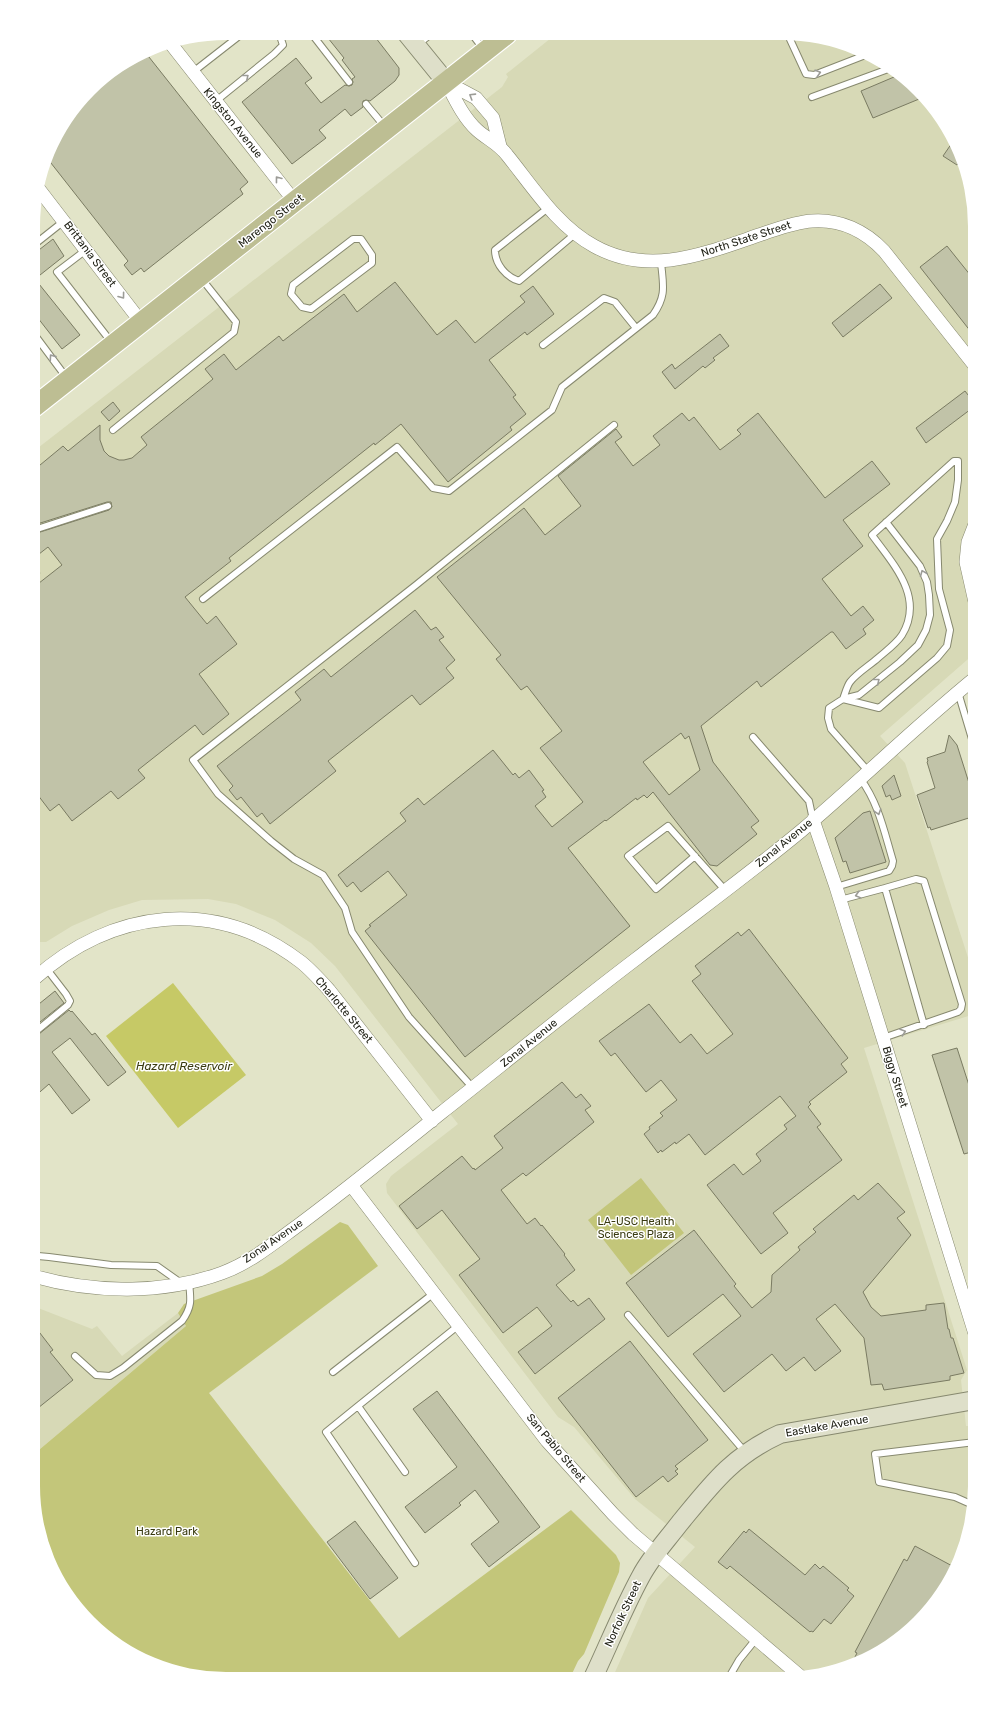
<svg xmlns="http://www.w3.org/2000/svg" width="1008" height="1712" viewBox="0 0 1008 1712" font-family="Rubik,sans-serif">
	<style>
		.built { fill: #d7d9b6 }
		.green { fill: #c3c67a }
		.water { fill: #c6c966 }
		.building { fill: #c1c3a8; stroke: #7a7b62; fill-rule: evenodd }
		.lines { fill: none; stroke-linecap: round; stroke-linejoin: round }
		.lane-casing { stroke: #87896f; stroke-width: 8 }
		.street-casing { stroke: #87896f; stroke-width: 14 }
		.secondary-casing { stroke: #87896f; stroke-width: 20 }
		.primary-casing { stroke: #fff; stroke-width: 22 }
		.lane { stroke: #fff; stroke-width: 6 }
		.street { stroke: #fff; stroke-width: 13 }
		.secondary { stroke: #dedfc9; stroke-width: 18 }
		.primary { stroke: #bdbe93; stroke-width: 20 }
		.oneway { stroke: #9c9c97 }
		.labels { text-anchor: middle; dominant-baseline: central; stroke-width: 3; stroke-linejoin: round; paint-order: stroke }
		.street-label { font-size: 11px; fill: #222318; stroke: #fff }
		.park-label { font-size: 11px; fill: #393a10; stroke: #fff }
		.water-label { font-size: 12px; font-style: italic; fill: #3a3b11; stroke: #fff }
	</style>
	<rect width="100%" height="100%" fill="#e2e4c8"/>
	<path class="built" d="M556 34 808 35 856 48 900 73 935 109 960 152 975 226V653L880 736 905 763 975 979V1014L864 1048 967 1370 961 1380 966 1426H975V1499L960 1560 935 1603 899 1639 856 1664 783 1679H612L648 1598 695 1547 635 1499 574 1427 558 1417 387 1193 386 1184 391 1176 458 1124 335 966 311 943 275 920 236 904 208 899 142 900 109 910 72 926 46 942H38L34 936V451L502 87 508 77 506 74Z
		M33 1306 92 1329 97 1326 122 1356 178 1313 186 1326 33 1455Z"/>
	<path class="green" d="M641 1178 684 1233 631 1275 588 1220Z
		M340 1222 348 1225 378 1266 209 1393 399 1638 571 1510 616 1555 620 1563 619 1572 584 1654 578 1661 570 1678 201 1677 152 1664 109 1639 73 1603 48 1560 33 1486V1455L186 1326 178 1313 184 1304 262 1276 282 1264Z"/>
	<path class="water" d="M173 983 246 1075 178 1128 106 1036Z"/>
	<path class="building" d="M324 33H372L396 64 399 68V75L395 81 370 101 366 100 363 101V107L351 116 345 109 319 130 326 138 292 164 242 102 296 58 312 78 305 83 321 103 345 85 349 86 352 85 353 82 352 79 355 77 342 60 344 58Z
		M145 52 248 182 240 189 243 194 144 272 141 268 132 275 124 265 128 261 47 158 53 140 98 81Z
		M901 74 924 97 873 118 861 91Z
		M954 140 960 152 962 158 957 165 943 156Z
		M53 239 64 256 35 279 80 335 62 349 34 313 35 253Z
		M947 246 975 281V337L920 267Z
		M395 282 437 335 456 320 475 343 525 302 520 296 533 286 554 314 527 335 525 332 489 360 516 395 513 397 526 414 510 427 512 430 448 482 401 424 375 445 374 443 229 558 231 561 185 597 207 624 216 616 237 644 199 674 229 714 203 735 195 725 138 770 145 778 118 799 111 791 72 821 59 804 50 811 34 790V587L62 565 48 547 34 558V534L109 510 112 507 111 502H107L34 525V470L63 446 68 451 100 425V440L104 451 109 456 119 460H124L132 458 147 445 141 437 213 379 205 369 224 354 236 370 279 336 283 341 344 294 357 312Z
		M880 284 892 298 843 337 832 323Z
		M720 334 729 346 713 358 715 360 705 368 703 366 675 389 662 372 672 364 675 369Z
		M965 391 975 404V406L926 443 916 428Z
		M113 402 120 411 109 421 101 412Z
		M682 413 689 421 694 417 720 450 741 434 737 430 758 413 825 498 872 461 890 484 843 520 863 546 822 579 851 616 863 606 874 620 863 629 866 634 846 649 833 632H831L761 687 757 681 701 726 713 762 759 821 751 827 757 834 717 866 710 865 653 792 647 798 644 795 637 800 636 798 606 821 605 820 568 848 630 926 465 1057 365 931 371 926 369 925 407 895 388 871 361 892 353 882 347 887 338 875 406 821 400 813 418 798 424 805 493 750 513 775 515 773 519 778 529 770 544 790 542 791 546 797 535 806 552 827 583 802 540 748 562 731 527 686 521 690 496 659 501 655 437 577 524 508 545 535 581 506 558 476 616 429 622 437 615 442 633 466 660 445 653 436ZM681 733 685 739 689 736 700 770 669 795 643 762Z
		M415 610 431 630 436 627 444 637 439 640 455 660 446 668 454 678 420 705 412 695 385 716 328 761 336 771 270 824 262 813 257 817 241 797 237 800 229 790 233 786 217 766 301 700 295 692 324 669 331 677Z
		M949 735 957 745 975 802V816L931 830 930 827 928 828 917 795 935 788 927 762 928 761 927 758 945 752Z
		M894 775 901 796 892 800 890 795 886 797 882 786Z
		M870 811 886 862 850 873 846 861 843 862 835 838 863 813Z
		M749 929 848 1058 841 1064 847 1072 809 1102 811 1104 808 1107 821 1124 817 1127 842 1160 773 1213 788 1233 761 1254 707 1185 734 1164 743 1175 761 1161 756 1154 787 1129 784 1125 796 1116 780 1096 705 1155 689 1134 676 1144 675 1142 662 1152 661 1150 658 1153 644 1134 650 1129 649 1127 663 1116 660 1113 677 1100 661 1080 646 1092 615 1053 611 1056 599 1041 649 1004 680 1043 691 1034 707 1054 733 1034 692 981 701 974 695 966 738 932 741 936Z
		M55 991 64 1003 40 1022 34 1015V1008Z
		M69 1010 71 1012 72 1011 92 1035 95 1033 126 1072 108 1086 70 1038 52 1052 90 1100 72 1114 49 1084 33 1098 34 1038Z
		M957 1048 975 1104V1151L964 1154 932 1055Z
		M562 1082 576 1098 581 1094 591 1106 585 1110 594 1122 526 1176 523 1173 501 1190 527 1224 535 1218 541 1226 542 1225 565 1254 564 1255 575 1270 556 1285 571 1302 573 1300 578 1306 589 1298 605 1319 535 1374 518 1352 552 1326 537 1307 503 1333 459 1275 480 1259 442 1210 417 1229 399 1206 462 1156 473 1169 474 1168 475 1170 503 1148 494 1136Z
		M878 1183 905 1212 897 1218 911 1235 863 1292 871 1307 881 1316 926 1310V1305L944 1303 948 1329H949L951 1338H953L964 1373 950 1376V1380L884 1390 882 1384 871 1385 864 1338 835 1304 816 1319 841 1351 815 1371 804 1357 786 1371 772 1354 724 1392 693 1354 741 1316 723 1294 668 1337 626 1283 694 1230 736 1284 734 1286 752 1308 771 1292 772 1275 800 1250 798 1247 816 1232 813 1229 854 1195 858 1200Z
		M33 1324 53 1350 50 1352 73 1380 33 1412Z
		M630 1341 708 1440 675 1466 678 1469 675 1471 678 1474 668 1482 663 1476 636 1497 558 1398Z
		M437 1391 540 1527 489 1567 471 1544 499 1522 475 1490 459 1503 461 1505 425 1533 405 1507 457 1467 413 1409Z
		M355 1521 398 1578 370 1599 327 1542Z
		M749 1529 805 1575 815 1564 820 1569 823 1566 849 1588 847 1590 854 1596 831 1624 824 1619 813 1632 811 1631 810 1632 730 1566 727 1569 718 1562 744 1531 746 1533Z
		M915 1546 956 1568 935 1603 899 1639 856 1664 851 1665 857 1653 855 1652 904 1559 907 1561Z"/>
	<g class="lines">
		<defs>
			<path id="lane" d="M311 33 349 82
				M472 34 484 50
				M788 35 806 74 814 75 868 54
				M418 44 431 34
				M193 72 243 33
				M812 97 891 68
				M216 101 274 54 283 45 279 33
				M366 104 385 127
				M548 208 495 250C495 264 506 277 519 281L575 234
				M353 239H361L372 255V263L311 309 302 307 291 294 293 285Z
				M35 244 64 221
				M86 250 57 272 112 343
				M34 334 66 377
				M543 345 604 298 615 302 636 328
				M113 430 234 332 236 322 201 278
				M954 461H958V480L955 502 947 521 937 539 939 589 950 630 947 646 937 658 879 708 843 699C845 694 847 686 850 682 857 673 869 666 878 658 886 651 896 644 902 635 925 597 893 564 872 535Z
				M34 530 108 506
				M34 575 36 573
				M203 599 397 447 433 488 449 491 552 410 562 387 653 315C667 295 663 285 661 262
				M958 692 975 749
				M753 737 809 801 813 820
				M868 771 831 729 828 718 829 708 843 699 859 695 900 662 918 645 926 630 930 615 929 595 927 582 920 566 886 522
				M695 856 656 889 628 856 668 826 725 890
				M836 887 889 871 892 866 893 861C884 831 879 804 860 778
				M840 900 885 888 924 1025
				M34 1033 68 1005 70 1001 66 994 46 968
				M883 1038 958 1012 961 1009 962 1004 924 881 916 879 885 888
				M473 1088 409 1017 352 932 345 908 323 875 294 859 271 841 218 794 193 760 416 585 614 425
				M33 1258 38 1256 49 1257 111 1265 157 1266 181 1283
				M628 1315 745 1452
				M75 1356 96 1375 110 1376 123 1368 182 1321C192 1307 191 1300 189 1283
				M333 1372 434 1293
				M358 1406 326 1432 415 1563
				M405 1472 358 1406 459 1325
				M973 1505 955 1497 879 1482 875 1454 975 1442
				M728 1679 739 1660 756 1639"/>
			<path id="street" d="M171 44 295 202
				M446 82C455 99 463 117 477 130 487 139 499 144 507 155 533 187 557 226 594 246 651 278 708 252 765 233 780 228 796 222 812 221 840 219 865 231 884 251L975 366
				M446 82 476 98 493 118 500 146
				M38 188 141 322
				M975 602 966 562 968 542 975 524
				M813 820 836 887 975 1334
				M34 979C112 909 215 896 301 962 311 970 320 980 329 990L432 1121
				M351 1185 547 1441 613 1514 633 1534 800 1676
				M33 1276C93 1293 162 1295 222 1273 250 1263 275 1242 300 1224 348 1188 394 1151 441 1113 506 1062 570 1009 636 959 691 916 748 875 801 831 860 781 915 727 975 678"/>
			<path id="secondary" d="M407 34 446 82
				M593 1678C609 1644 623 1609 641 1576 651 1557 666 1541 679 1524 711 1485 732 1456 780 1434L975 1400"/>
			<path id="primary" d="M34 407 507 34"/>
		</defs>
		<use href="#lane" class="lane-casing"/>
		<use href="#street" class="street-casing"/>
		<use href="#secondary" class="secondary-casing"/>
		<use href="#primary" class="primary-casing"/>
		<use href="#lane" class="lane"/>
		<use href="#street" class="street"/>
		<use href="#secondary" class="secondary"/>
		<use href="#primary" class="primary"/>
	</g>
	<defs><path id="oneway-chevron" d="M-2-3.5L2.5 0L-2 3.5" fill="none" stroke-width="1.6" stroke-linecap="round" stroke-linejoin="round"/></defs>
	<g class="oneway">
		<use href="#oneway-chevron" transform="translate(818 73) rotate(-16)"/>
		<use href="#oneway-chevron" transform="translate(246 77) rotate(-39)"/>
		<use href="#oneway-chevron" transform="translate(472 96) rotate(-148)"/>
		<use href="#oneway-chevron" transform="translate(278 179) rotate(-128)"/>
		<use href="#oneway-chevron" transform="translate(122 296) rotate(53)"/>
		<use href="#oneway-chevron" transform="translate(52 357) rotate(-125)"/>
		<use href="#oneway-chevron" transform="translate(923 573) rotate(-112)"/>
		<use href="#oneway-chevron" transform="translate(877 681) rotate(-39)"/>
		<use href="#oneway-chevron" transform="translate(878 812) rotate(73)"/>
		<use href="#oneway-chevron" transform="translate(858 895) rotate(165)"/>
		<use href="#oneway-chevron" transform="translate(903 1032) rotate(-18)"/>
	</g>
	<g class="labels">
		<g class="street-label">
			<text transform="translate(233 123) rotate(51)">Kingston Avenue</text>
			<text transform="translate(271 221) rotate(-38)">Marengo Street</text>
			<text transform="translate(746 239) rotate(-18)">North State Street</text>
			<text transform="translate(90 254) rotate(53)">Brittania Street</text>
			<text transform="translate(784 843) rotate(-39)">Zonal Avenue</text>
			<text transform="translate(344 1010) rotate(50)">Charlotte Street</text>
			<text transform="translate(529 1043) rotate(-39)">Zonal Avenue</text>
			<text transform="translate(895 1077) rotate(73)">Biggy Street</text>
			<text transform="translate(273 1241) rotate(-34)">Zonal Avenue</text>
			<text transform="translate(827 1426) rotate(-10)">Eastlake Avenue</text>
			<text transform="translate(556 1448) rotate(50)">San Pablo Street</text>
			<text transform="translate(623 1614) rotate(-65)">Norfolk Street</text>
		</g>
		<g class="park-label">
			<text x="636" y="1221">LA-USC Health<tspan x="636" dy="13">Sciences Plaza</tspan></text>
			<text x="167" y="1531">Hazard Park</text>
		</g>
		<g class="water-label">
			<text x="184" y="1066">Hazard Reservoir</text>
		</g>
	</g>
	<path d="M0 0H1008V1712H0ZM226 40H782A186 186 0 0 1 968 226V1486A186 186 0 0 1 782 1672H226A186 186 0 0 1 40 1486V226A186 186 0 0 1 226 40Z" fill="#fff" fill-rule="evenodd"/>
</svg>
